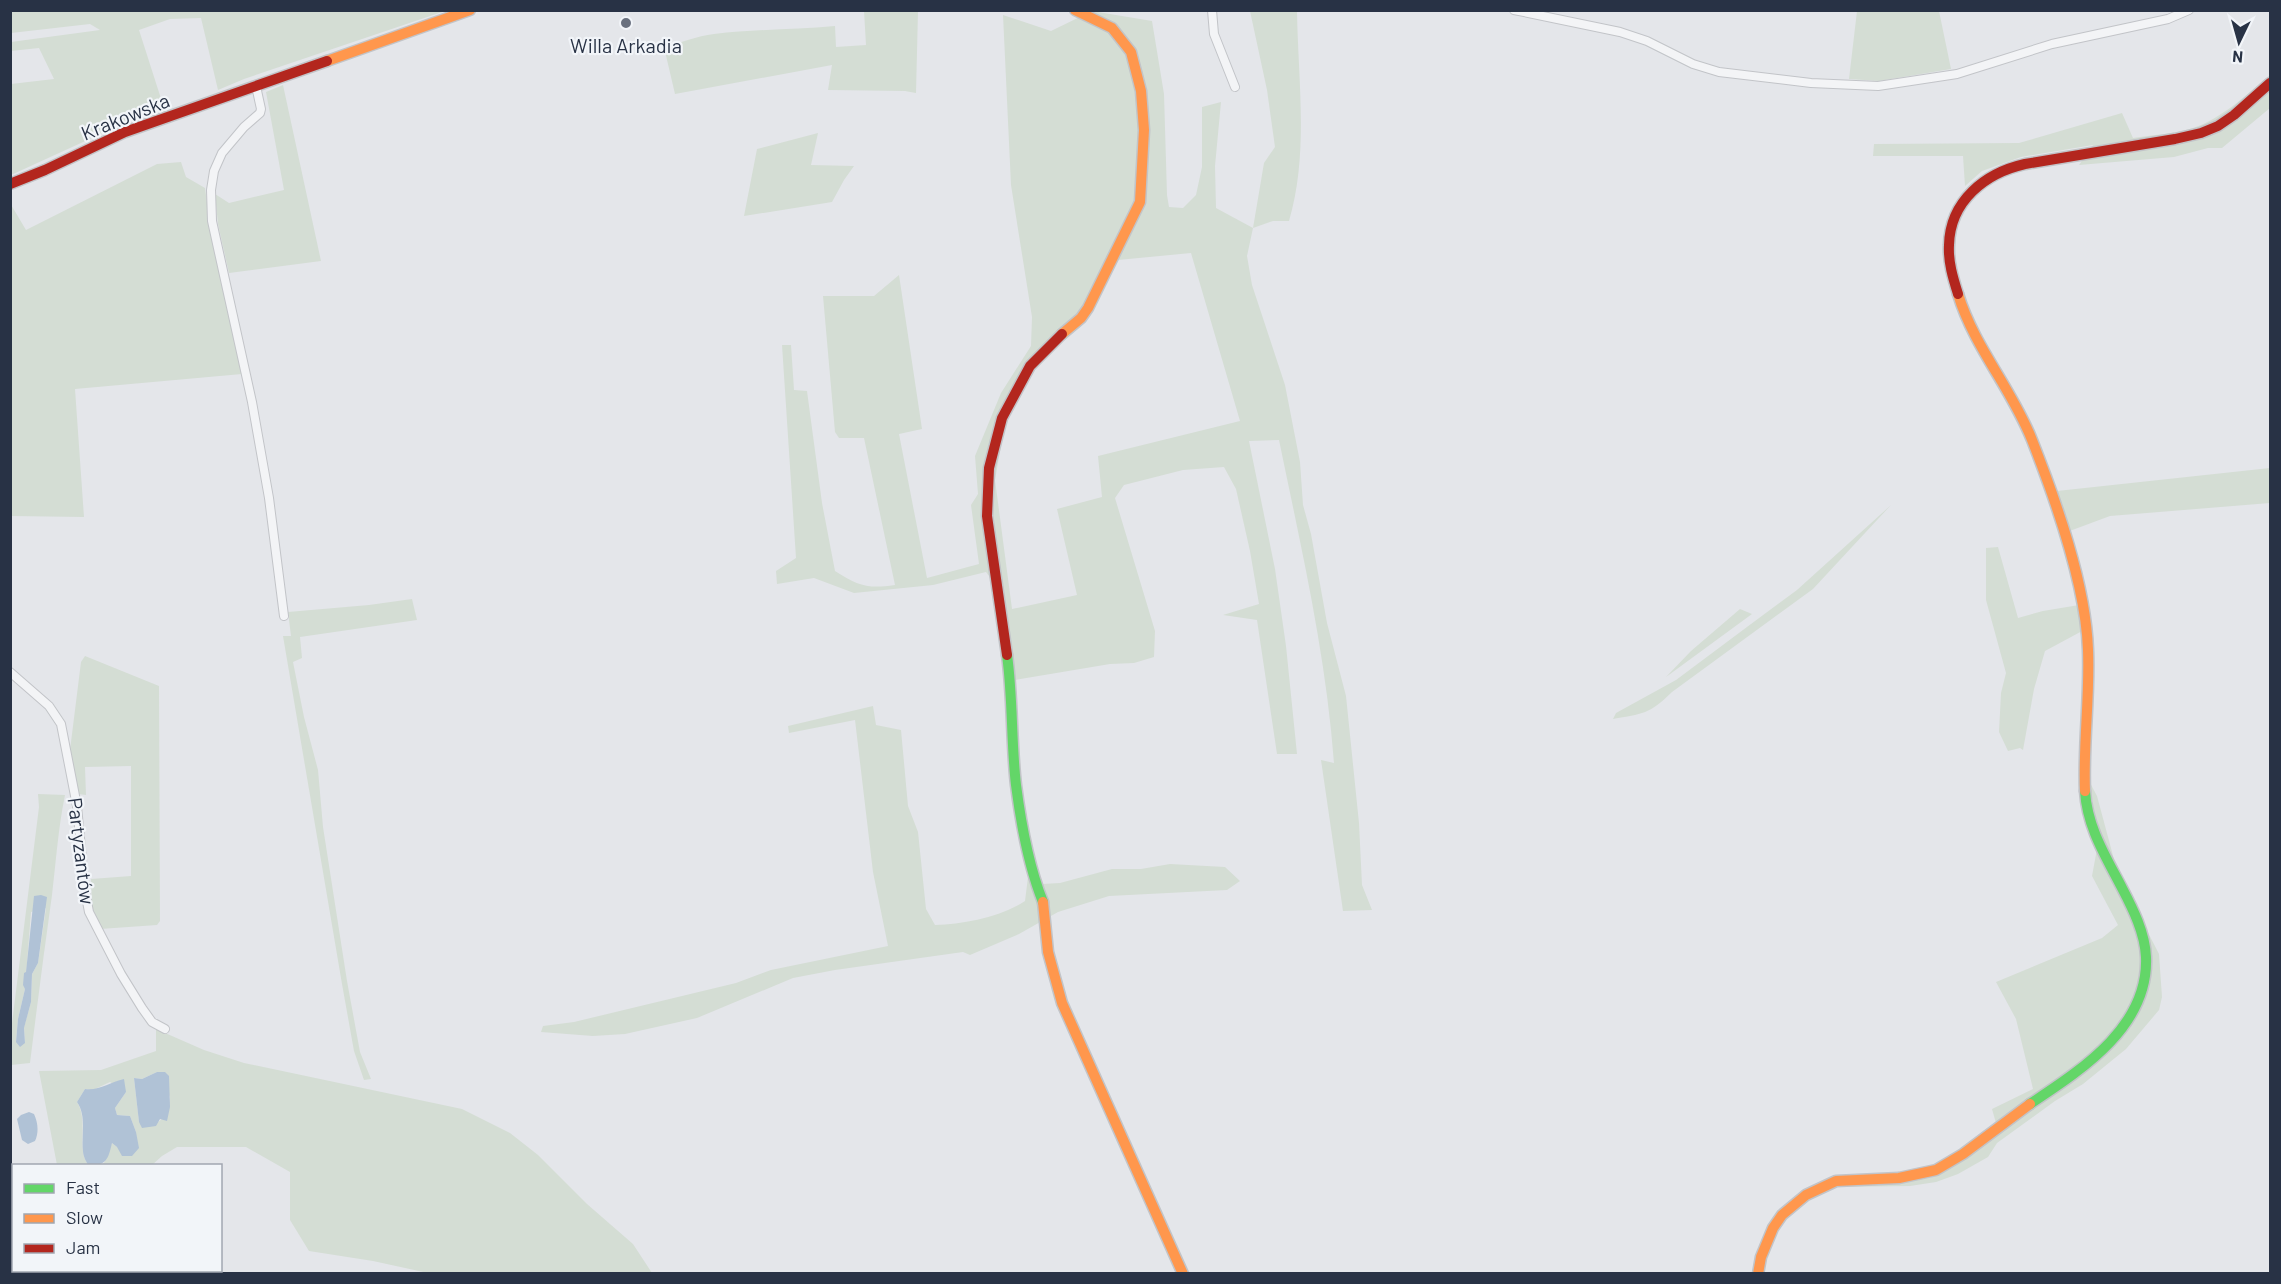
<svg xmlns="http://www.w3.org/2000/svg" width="2281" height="1284" viewBox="0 0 2281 1284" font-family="Barlow,sans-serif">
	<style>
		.green { fill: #d4ddd4; fill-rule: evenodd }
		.water { fill: #b0c2d6 }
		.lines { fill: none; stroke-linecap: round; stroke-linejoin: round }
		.street-casing { stroke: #c2c4c8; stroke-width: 10 }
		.fast-casing { stroke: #c2c4c8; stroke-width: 13 }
		.slow-casing { stroke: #c2c4c8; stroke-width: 13 }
		.jam-casing { stroke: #c2c4c8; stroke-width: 13 }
		.street { stroke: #f3f4f6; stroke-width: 8 }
		.fast { stroke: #63d668; stroke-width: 10 }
		.slow { stroke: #ff974d; stroke-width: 10 }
		.jam { stroke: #b3261e; stroke-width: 10 }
		.poi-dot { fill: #6a717f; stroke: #f2f5f9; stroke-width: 2 }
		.labels { text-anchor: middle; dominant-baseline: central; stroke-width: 4.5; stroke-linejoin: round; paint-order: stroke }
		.poi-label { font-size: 20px; fill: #283245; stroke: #f2f5f9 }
		.street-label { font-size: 20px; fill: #283245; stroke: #f2f5f9 }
	</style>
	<rect width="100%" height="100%" fill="#e4e6ea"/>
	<path class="green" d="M11 11H445L244 79 218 90 201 18 170 19 139 30 164 108 129 121 11 175V84L54 79 39 48 11 51V42L100 30 90 24 11 33Z
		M864 11H918L916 93 905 91 828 90 832 65 675 94 664 47C680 43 697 36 714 34 754 29 794 30 835 26L836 47 866 45Z
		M1092 11 1152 21 1164 94 1167 195 1169 207 1183 208 1196 195 1202 167V107L1221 102 1215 166 1216 208 1253 228 1264 163 1275 147 1267 90 1250 11H1297C1298 80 1309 153 1289 221H1273L1253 228 1247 256 1252 285 1285 385 1300 462 1303 505 1311 534 1327 623 1346 696 1359 823 1362 885 1372 910 1343 911 1321 760 1334 763C1326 654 1301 547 1279 440L1249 441 1275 569 1286 646 1297 754H1277L1257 620 1223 615 1259 604 1250 551 1236 489 1224 467 1183 470 1124 485 1115 498 1155 631 1154 657 1134 663 1110 664 1015 680H1005L992 580 986 572 933 585 854 593 814 578 777 584 776 571 796 558 782 345H791L794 390 807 391 822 503 835 571C858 586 868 589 895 585L864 438H839L835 432 823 296H874L899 275 922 429 899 434 927 578 979 564 971 505 978 494 975 456 1001 393 1031 346 1032 317 1011 185 1003 15 1051 31ZM1191 253 1240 421 1098 456 1102 497 1057 509 1077 595 1012 609 995 480 1005 423 1019 395 1046 353 1087 320 1118 260Z
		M1857 11H1939L1951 69 1879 81 1849 79Z
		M2270 75V108L2222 148H2208L2174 157 2079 165 2093 145 2021 157 1982 171 1965 186 1963 156H1873L1874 144 2019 143 2122 113 2133 138C2152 135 2174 134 2193 128 2223 118 2247 94 2270 75Z
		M283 85 321 261 229 273 218 224 215 194 229 203 284 190 266 92Z
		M818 133 811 165 854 166 844 180 832 202 744 216 757 149Z
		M181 162 186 177 205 188 212 239 242 374 75 389 84 517 11 516 10 203 26 230 157 164Z
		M2270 468V503L2110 516 2067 532 2057 491Z
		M1891 505 1813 589 1672 692C1650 714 1642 714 1613 719L1616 713 1676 680 1751 624 1797 590Z
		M1998 547 2018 618 2043 611 2079 605 2084 630 2045 651 2034 689 2023 750 2020 748 2008 751 1999 732 2001 693 2006 673 1986 600V548Z
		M412 599 417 620 300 637 302 658 293 662 304 717 318 770 323 827 347 981 360 1052 371 1079 364 1080 354 1051 342 984 283 636H291L288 612 369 605Z
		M1740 609 1752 614 1666 677 1691 651Z
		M85 656 159 686 160 921 157 925 100 929 92 909 91 879 131 876V766L85 767 86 795 78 794 70 750 81 662Z
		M873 706 876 725 901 730 908 806 918 832 926 909 935 925C964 924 1001 917 1025 901L1028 877 1042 884 1060 883 1112 869H1141L1170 864 1225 867 1240 881 1227 890 1109 896 1058 912 1019 934 970 955 963 952 835 970 793 978 697 1018 625 1034 593 1036 541 1032 543 1026 574 1022 736 983 771 970 888 946 873 872 855 720 789 733 788 726Z
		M2089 781 2097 796 2119 878 2097 829Z
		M38 794 65 795C58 829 56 862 52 895 44 951 37 1007 30 1063L11 1065V1031L39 807ZM46 908 38 963 32 974 31 1002 24 1027 25 1043 16 1042 18 1019 25 989 31 912Z
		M2097 849C2110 876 2140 925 2142 954 2148 1032 2052 1087 1996 1123L1992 1109 2033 1089 2016 1019 1996 982 2102 938 2118 925 2092 876Z
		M2139 915 2159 954 2162 997 2159 1010 2126 1049 2083 1084 2055 1101 1997 1143 1988 1157 1958 1174 1936 1182 1910 1186 1835 1187 1930 1178 1955 1164 2013 1120 2048 1098 2097 1059 2145 990Z
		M156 1029 204 1050 244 1063 462 1109 510 1133 538 1155 587 1204 633 1244 652 1273H428L373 1261 309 1251 290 1220V1172L246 1147H177L162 1156 152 1165H101L104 1163 112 1143 117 1147 136 1132 130 1116 117 1115 115 1108 126 1092 110 1082 93 1090 85 1089 77 1102C86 1116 81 1136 83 1151 83 1156 86 1161 88 1165H57L39 1071 101 1070 156 1051ZM157 1072 170 1097 167 1115 158 1122H139L134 1078 142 1079Z"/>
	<path class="water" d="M41 895 47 897 38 963 32 974 31 1002 24 1028 25 1043 20 1047 16 1042 18 1019 25 989 23 985 24 973 26 972 34 896Z
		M157 1072H165L169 1076 170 1107 167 1121 160 1119 156 1126 142 1128 139 1122 134 1078 142 1079Z
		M124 1079 126 1092 115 1108 117 1115 130 1116 136 1132 139 1148 132 1156H122L117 1147 112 1143C108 1160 106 1166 88 1165 86 1161 83 1156 83 1151 81 1136 87 1116 77 1102L85 1089C99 1091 110 1082 124 1079Z
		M29 1112 34 1114C38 1123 39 1132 35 1141L28 1144 22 1140 17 1119 21 1115Z"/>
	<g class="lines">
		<defs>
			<path id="street" d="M1212 10 1214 34 1235 87
				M1514 10 1620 32 1647 41 1693 64 1719 72 1811 83 1878 86 1957 74 2052 44 2168 19 2189 10
				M256 86 261 109 260 113 244 127 222 153 214 171 211 190 212 221 252 402 269 498 284 616
				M10 672 49 706 61 724 77 806 85 891 89 912 121 974 142 1008 152 1022 165 1029"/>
			<path id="fast" d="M1007 655C1013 698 1011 742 1016 785 1021 824 1028 865 1043 902
				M2030 1104C2081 1070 2149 1027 2146 957 2145 933 2133 909 2122 888 2106 857 2087 827 2085 791"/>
			<path id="slow" d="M327 61 470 10
				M1958 294C1974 347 2012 389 2032 440 2056 501 2086 585 2088 650 2090 697 2083 744 2085 791
				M1062 334 1081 318 1088 308 1140 202 1144 130 1141 91 1131 52 1112 28 1075 10
				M1043 902 1048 952 1062 1003 1183 1274
				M1758 1274 1761 1257 1773 1228 1782 1215 1806 1195 1836 1181 1899 1178 1936 1170 1963 1154 2030 1104"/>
			<path id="jam" d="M10 184 45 170 125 132 327 61
				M1958 294C1953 278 1948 262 1949 245 1950 201 1985 173 2025 164L2175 139 2201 133 2218 126 2234 115 2270 83
				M1007 655 987 516 989 468 1002 418 1030 366 1062 334"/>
		</defs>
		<use href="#street" class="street-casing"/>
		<use href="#fast" class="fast-casing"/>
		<use href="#slow" class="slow-casing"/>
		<use href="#jam" class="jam-casing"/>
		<use href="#street" class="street"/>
		<use href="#fast" class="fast"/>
		<use href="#slow" class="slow"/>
		<use href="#jam" class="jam"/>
	</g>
	<circle class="poi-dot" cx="626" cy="23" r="6"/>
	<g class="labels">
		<g class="poi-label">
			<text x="626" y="45">Willa Arkadia</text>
		</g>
		<g class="street-label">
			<text transform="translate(125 116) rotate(-22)">Krakowska</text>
			<text transform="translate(82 851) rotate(83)">Partyzantów</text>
		</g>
	</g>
	<rect width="2281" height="1284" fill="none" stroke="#283245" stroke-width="24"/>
	<rect x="12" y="1164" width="210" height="108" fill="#f2f5f9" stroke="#a1a7b1" stroke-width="1.5"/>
	<rect x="24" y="1184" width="30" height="9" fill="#63d668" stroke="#a1a7b1" stroke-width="1.5"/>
	<text x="66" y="1194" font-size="18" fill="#283245">Fast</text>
	<rect x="24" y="1214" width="30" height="9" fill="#ff974d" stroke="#a1a7b1" stroke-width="1.5"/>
	<text x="66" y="1224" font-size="18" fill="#283245">Slow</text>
	<rect x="24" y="1244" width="30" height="9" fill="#b3261e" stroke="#a1a7b1" stroke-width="1.5"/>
	<text x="66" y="1254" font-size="18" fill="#283245">Jam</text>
	<g transform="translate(2239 42) rotate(185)" stroke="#f2f5f9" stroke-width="4.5" paint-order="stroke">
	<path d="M0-4.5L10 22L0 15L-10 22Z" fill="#283245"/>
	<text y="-9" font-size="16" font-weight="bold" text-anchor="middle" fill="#283245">N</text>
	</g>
</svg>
